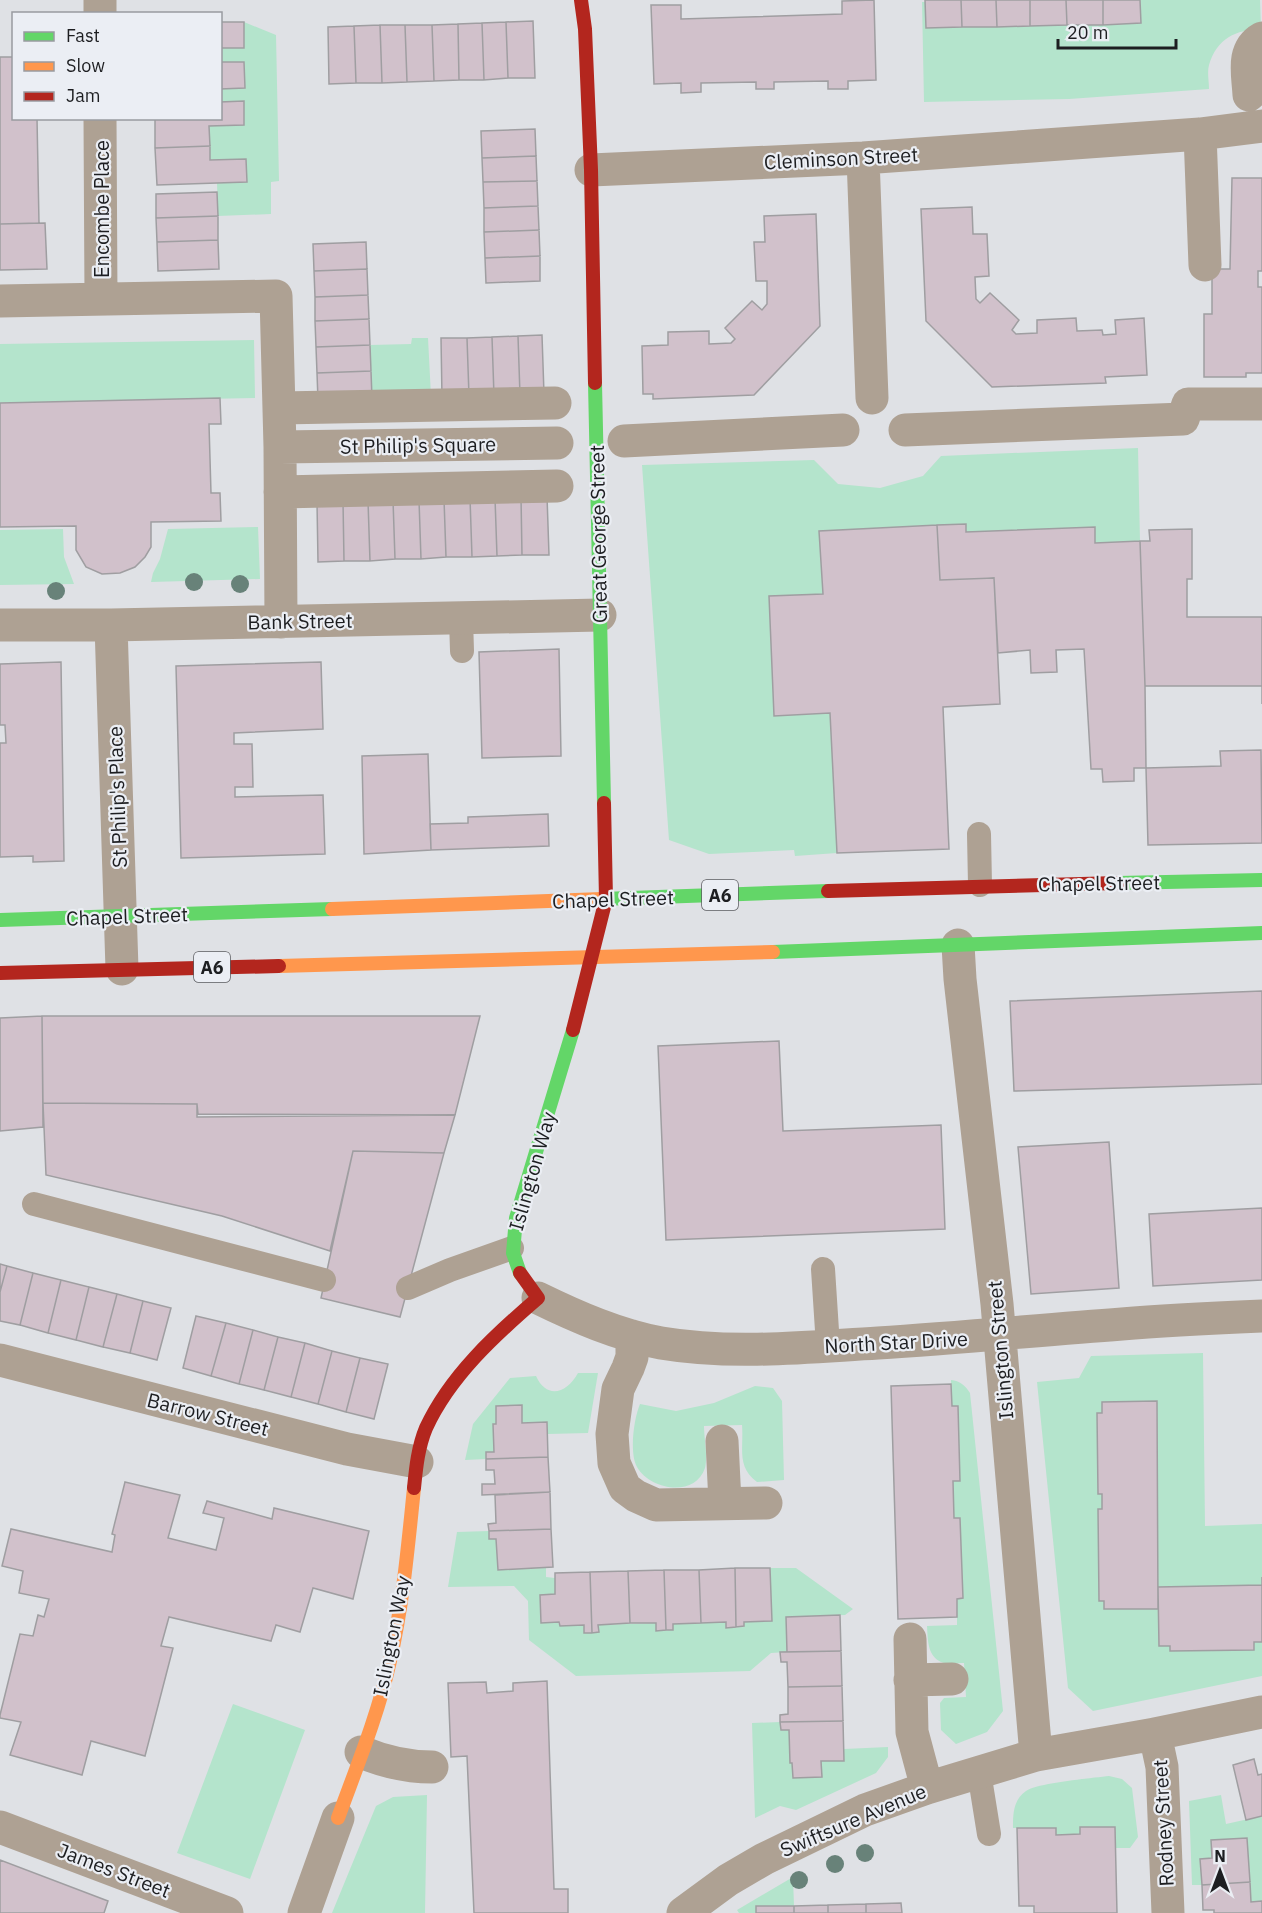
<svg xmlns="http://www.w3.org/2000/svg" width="1262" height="1913" viewBox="0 0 1262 1913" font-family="'IBM Plex Sans',sans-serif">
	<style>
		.green { fill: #b4e4cc }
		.building { fill: #d1c1cb; stroke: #9f9ea1; stroke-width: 1.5 }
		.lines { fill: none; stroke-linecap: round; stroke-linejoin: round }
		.lane { stroke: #aea193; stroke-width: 24 }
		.street { stroke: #aea193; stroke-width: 33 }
		.fast { stroke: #63d668; stroke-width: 14 }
		.slow { stroke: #ff974d; stroke-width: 14 }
		.jam { stroke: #b3261e; stroke-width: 14 }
		.tree { fill: #688279 }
		.labels { text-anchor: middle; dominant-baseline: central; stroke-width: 4.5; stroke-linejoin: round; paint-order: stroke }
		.shield { fill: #ebeef4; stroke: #5b5c60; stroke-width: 1.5 }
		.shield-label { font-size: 18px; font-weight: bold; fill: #1d1e21 }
		.street-label { font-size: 20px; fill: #1d1e21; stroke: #ebeef4 }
	</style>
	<rect width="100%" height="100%" fill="#dfe1e5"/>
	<path class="green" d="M1140 0H1260L1261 29C1236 30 1217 38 1209 65 1207 72 1209 81 1209 89L1069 99 924 102 922 2H925L926 28 1140 23Z
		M244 22 276 35 279 181 271 182V214L218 216 217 183 247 182 246 159 210 160 209 126 244 124V102H221L220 89 245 88 244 62H221V48H244Z
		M412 338H428L431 396 372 398 370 345 411 344Z
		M254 340 255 398 0 403V344Z
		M1138 448 1140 541 1095 543 966 532 965 524 819 531 823 594 769 597 774 716 830 713 837 853 795 856 794 850 709 854 669 840 642 465 814 460 838 484 880 488 923 476 941 456Z
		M258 527 260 579 151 582 153 573 160 559 168 529Z
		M63 529 64 557 74 584 0 585V530Z
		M1203 1353 1205 1526 1262 1524V1585L1158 1587 1157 1401 1102 1402V1413L1097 1414 1098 1494H1102V1509H1098L1099 1600 1104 1601 1105 1609H1158L1159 1646H1170V1651L1262 1642V1676L1093 1711 1068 1688 1037 1382 1079 1378 1091 1356Z
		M578 1373H598L588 1433 548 1434 547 1422 522 1423V1406H496V1424H493L494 1452 486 1459 465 1460 473 1424 510 1378 536 1376C547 1400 567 1393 578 1373Z
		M951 1380C960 1381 965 1385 970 1393L1003 1711 987 1732 956 1744 941 1730 940 1703 944 1698 966 1697 964 1663C958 1663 950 1664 944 1663 927 1658 928 1640 927 1626L957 1625V1599L963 1598 960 1518H954Z
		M755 1386 773 1388 782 1401 784 1480 757 1482C736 1467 744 1447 742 1425L704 1426C704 1438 708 1456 705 1468 695 1498 650 1490 637 1467 629 1453 634 1418 640 1404L676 1411 714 1403Z
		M489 1531V1539H496L498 1569 546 1568V1577L555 1578V1594L540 1595 560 1626 584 1625 585 1633 599 1632 598 1625 656 1623V1631L673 1630V1624L726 1622V1628L744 1627V1622L771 1621 770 1568H796L853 1609 845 1615 787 1617V1652L771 1653 750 1671 576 1676 529 1640 528 1601 514 1586 448 1587 457 1532Z
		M233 1704 305 1730 250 1879 177 1853Z
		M780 1722 781 1730H789L790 1762 792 1763 793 1778 822 1777 821 1761H844V1749L888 1747V1757L876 1773 796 1810 780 1806 755 1818 752 1723Z
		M1109 1776 1122 1779 1132 1788 1138 1837 1130 1848H1116L1115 1827H1080V1834L1056 1835V1828H1013C1013 1814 1013 1800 1026 1791 1037 1783 1092 1778 1109 1776Z
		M427 1795 425 1913H332L376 1806 393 1797Z
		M1221 1795 1226 1824 1262 1816V1901L1251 1902 1211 1840 1212 1858 1200 1859 1202 1885H1192L1189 1801Z
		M793 1877 794 1906H757L756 1913H739L737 1910Z"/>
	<path class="building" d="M874 0 876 80 848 81V89H828V81L774 82V89H756V82L701 83V92L681 93V83L654 84 651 5H681V19L842 14V1Z
		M925 0H961L962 27 926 28Z
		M961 0H996L997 27H962Z
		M996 0H1030V26L997 27Z
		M1030 0H1066L1067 25 1030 26Z
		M1066 0H1103V25H1067Z
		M1103 0H1140L1141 23 1103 25Z
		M533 21 535 78H508L506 22Z
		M220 22H244V48H220Z
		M506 22 508 78 484 80 482 23Z
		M482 23 484 80H459L458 24Z
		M458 24 459 80 434 81 432 25Z
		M380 25 382 83H356L354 26Z
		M380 25H405L407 82 382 83Z
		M405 25H432L434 81 407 82Z
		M354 26 356 83 329 84 328 27Z
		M0 57H14V118H37L39 223 0 224Z
		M220 62H244L245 88 220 89Z
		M244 101V125L209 126 210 146 155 148V118H220V102Z
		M535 129 536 156 482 158 481 131Z
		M210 146V160L246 159 247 182 157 185 155 148Z
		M536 156 537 181 483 182 482 158Z
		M1232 178H1262V271H1258V287H1262V373H1246V377H1204V314H1212V269H1230Z
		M537 181 538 206 484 208 483 182Z
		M217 192 218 216 156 218V194Z
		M538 206 539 230 484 232V208Z
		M972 207 973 234H987L989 276 975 277 976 299 980 303 990 293 1019 320 1012 330 1016 334 1037 333V320L1076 318 1077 331 1102 330 1103 335 1116 334 1115 320 1144 318 1147 375 1105 377 1106 383 992 387 926 321 921 209Z
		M816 214 820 326 754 395 653 399V394H643L642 346 668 345V332L709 331V344L731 343 735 339 725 328 752 301 762 310 767 304V281H756L754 242H765L764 216Z
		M218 216V240L157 242 156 218Z
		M45 223 47 269 0 270V224Z
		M539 230 540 256 485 258 484 232Z
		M218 240 219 269 158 271 157 242Z
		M366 242 367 269 314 271 313 244Z
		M540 256V281L486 283 485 258Z
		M367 269 368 295 315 297 314 271Z
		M368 295 369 319 315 321V297Z
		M369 319 370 345 316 347 315 321Z
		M542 335 544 394 520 395 518 336Z
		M518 336 520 395 494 396 492 337Z
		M492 337 494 396H469L467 338Z
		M441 338H467L469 396 442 398Z
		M370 345 371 371 317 373 316 347Z
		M371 371 372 398 318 400 317 373Z
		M220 398 221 424H209L211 493H220L221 521 151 522V547L145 557 135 567 120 573 102 574 86 567 76 550V526L0 527V403Z
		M547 496 549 555H522L521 497Z
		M521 497 522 555 497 556 495 498Z
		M470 498H495L497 556 472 557Z
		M470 498 472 557H446L444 499Z
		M444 499 446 557 421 559 419 500Z
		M393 500H419L421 559H395Z
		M393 500 395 559 370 561 368 501Z
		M343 501H368L370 561H344Z
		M343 501 344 561 318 562 317 502Z
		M966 524V532L1095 527V543L1140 541 1145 686 1146 768H1134V781L1103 782 1102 769H1091L1084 649 1056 650 1057 672 1031 673 1030 650 998 653 994 578 940 580 937 525Z
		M937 525 940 580 994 578 1000 704 943 707 949 849 837 853 830 713 774 716 769 596 823 594 819 531Z
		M1192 529V579H1187V617H1262V704V686H1145L1140 541H1150L1149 530Z
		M559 649 561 756 482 758 479 652Z
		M61 662 64 861 33 862V856L0 857V743H6L5 725H0V664Z
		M321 662 323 729 234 733V744H252L253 787H235V797L323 795 325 854 181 858 176 666Z
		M1261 750 1262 843 1148 845 1146 768 1221 766 1220 751Z
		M428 754 431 850 364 854 362 756Z
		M548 814 549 846 431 850 430 824 468 823V817Z
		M1262 991V1084L1014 1091 1010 1001Z
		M42 1016 43 1127 0 1131V1018Z
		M42 1016H480L455 1115 198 1114 197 1104 43 1103Z
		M779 1041 783 1131 941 1125 945 1229 666 1240 658 1046Z
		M43 1103 197 1104V1117L455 1115 444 1153 353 1151 330 1251 222 1216 46 1175Z
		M1109 1142 1119 1288 1031 1294 1018 1147Z
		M353 1151 444 1153 400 1317 321 1298Z
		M1262 1208V1280L1153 1286 1149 1214Z
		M0 1264 7 1266 0 1292Z
		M7 1266 33 1273 20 1325 0 1321V1292Z
		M33 1273 61 1280 48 1333 20 1325Z
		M61 1280 89 1287 76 1340 48 1333Z
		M89 1287 117 1294 103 1347 76 1340Z
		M117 1294 143 1301 130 1353 103 1347Z
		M143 1301 171 1308 157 1360 130 1353Z
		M196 1316 226 1323 211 1376 183 1368Z
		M226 1323 253 1330 239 1384 211 1376Z
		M253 1330 278 1337 264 1390 239 1384Z
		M278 1337 305 1343 291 1397 264 1390Z
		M305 1343 332 1351 318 1404 291 1397Z
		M332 1351 360 1358 346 1412 318 1404Z
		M360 1358 388 1364 374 1419 346 1412Z
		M951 1384 952 1406H958L960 1481H953L954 1518H960L963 1598 957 1599V1617L898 1619 891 1386Z
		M1157 1401 1158 1609H1104V1601H1099L1098 1509H1102V1494H1098L1097 1413H1102V1402Z
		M522 1405V1423L547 1422 548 1457 486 1459V1452H494L493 1424H496V1406Z
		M548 1457 550 1492 482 1495V1484H495L494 1470H486V1459Z
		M125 1482 180 1495 168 1538 216 1550 224 1518 203 1513 207 1501 272 1519 274 1508 369 1531 353 1599 313 1588 300 1632 276 1625 271 1641 169 1617 161 1646 173 1648 145 1756 91 1741 82 1775 10 1755 21 1722 0 1718V1715L20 1634 33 1636 38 1615 44 1617 49 1599 19 1593 23 1571 2 1566 11 1529 112 1552 115 1535 112 1534Z
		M550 1492 551 1529 489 1531 488 1524 496 1523 495 1495Z
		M551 1529 553 1567 498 1570 496 1539H489V1531Z
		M735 1568 736 1627 726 1628V1622L701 1623 699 1570Z
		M735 1568H770L772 1621 744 1622V1626L736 1627Z
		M664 1570 666 1630 656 1631V1623H630L628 1571Z
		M664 1570H699L701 1623 673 1624V1630H666Z
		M628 1571 630 1623 598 1625 599 1632 592 1633 590 1572Z
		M590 1572 592 1633H584V1625L560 1626 559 1622 541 1623 540 1595 555 1594V1573Z
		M1262 1577V1642H1254V1650L1170 1651V1646H1159L1158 1587 1262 1585Z
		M840 1615 841 1651 787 1652 786 1617Z
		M841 1651 842 1686 788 1687 787 1662H781L780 1652Z
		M547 1681 554 1889H568V1913H474L467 1756 451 1757 448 1683 486 1682 487 1693 513 1691V1683Z
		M842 1686 843 1721 780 1722V1715L788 1714V1687Z
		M843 1721 844 1761H821L822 1777 793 1778 792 1763H790L789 1730H781L780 1722Z
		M1254 1759 1258 1775 1262 1774V1816L1246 1820 1233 1765Z
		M1080 1827H1115L1117 1913H1034V1906H1019L1017 1828H1056V1835L1080 1834Z
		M1247 1838 1250 1882 1202 1885 1200 1859 1212 1858 1211 1840Z
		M0 1860 108 1901 104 1913H0Z
		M1250 1882 1251 1902 1262 1901V1913H1214V1910H1203L1202 1885Z
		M901 1903 902 1913H866V1904Z
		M866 1904V1913H828V1905Z
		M828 1905V1913H794V1906Z
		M756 1906H794V1913H756Z"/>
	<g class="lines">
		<path class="lane" d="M461 618 462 651
			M979 834 980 885
			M34 1204 324 1280
			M823 1269 828 1346
			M408 1288 450 1270 512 1248
			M979 1772 989 1834"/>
		<path class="street" d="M100 0V14
			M1249 95C1248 74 1241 50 1262 38
			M100 118 101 299
			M1200 134 1205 265
			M863 158 872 398
			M591 170 863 158 1200 134 1262 126
			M0 301 276 296 280 447
			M280 408 555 403
			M905 430 1183 419 1188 404H1262
			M624 441 843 430
			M280 492 557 486
			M281 622 280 447 557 443
			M0 625H111L600 615
			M111 625 122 969
			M958 945 960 979 997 1304 1036 1755
			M538 1298C577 1317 618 1335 661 1343 732 1355 806 1347 878 1343 959 1338 1040 1330 1122 1324 1168 1320 1215 1318 1262 1316
			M632 1336V1357L628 1368 618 1389 612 1434 614 1463 625 1488 636 1496 656 1505 766 1503
			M0 1360 347 1449 417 1462
			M722 1441 725 1503
			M910 1639 912 1732 927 1788
			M910 1680 952 1679
			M1155 1734 1162 1767 1168 1913
			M361 1752C385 1762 406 1767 432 1767
			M0 1827 227 1913
			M304 1913 338 1818
			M683 1913 728 1880 764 1859 865 1810 927 1788 1036 1755 1155 1734 1262 1712"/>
		<path class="fast" d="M595 383 604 803
			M1118 883 1262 880
			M602 899 828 891
			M0 920 332 909
			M773 952 1262 933
			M520 1273 513 1253 516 1218 573 1030"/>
		<path class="slow" d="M332 909 602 899
			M279 966 773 952
			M338 1818C357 1766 378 1715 390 1661 403 1604 408 1546 414 1488"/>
		<path class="jam" d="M581 0 585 29 591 170 595 383
			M828 891 1118 883
			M0 973 279 966
			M573 1030 606 899 604 803
			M414 1488C416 1468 418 1447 426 1428 450 1376 495 1335 538 1298L520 1273"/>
	</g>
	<g class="tree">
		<circle cx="194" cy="582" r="9"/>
		<circle cx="240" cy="584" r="9"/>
		<circle cx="56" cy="591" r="9"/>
		<circle cx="865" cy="1853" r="9"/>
		<circle cx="835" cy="1864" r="9"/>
		<circle cx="799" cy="1880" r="9"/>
	</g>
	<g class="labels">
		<g class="shield">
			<rect x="702" y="880" width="36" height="30" rx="4.5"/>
			<rect x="194" y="952" width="36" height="30" rx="4.5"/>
		</g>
		<g class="shield-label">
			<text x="720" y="895">A6</text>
			<text x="212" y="967">A6</text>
		</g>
		<g class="street-label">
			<text transform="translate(841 158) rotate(-3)">Cleminson Street</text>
			<text transform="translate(101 209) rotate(-90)">Encombe Place</text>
			<text transform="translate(418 445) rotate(-1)">St Philip's Square</text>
			<text transform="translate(598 534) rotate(-91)">Great George Street</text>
			<text transform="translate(300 621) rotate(-1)">Bank Street</text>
			<text transform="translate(117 797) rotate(-92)">St Philip's Place</text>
			<text transform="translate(1099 883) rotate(-1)">Chapel Street</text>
			<text transform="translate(613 899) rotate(-2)">Chapel Street</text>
			<text transform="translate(127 916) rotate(-2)">Chapel Street</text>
			<text transform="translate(532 1171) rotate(-74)">Islington Way</text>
			<text transform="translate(896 1342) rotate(-3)">North Star Drive</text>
			<text transform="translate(1000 1350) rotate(-95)">Islington Street</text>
			<text transform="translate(208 1414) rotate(14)">Barrow Street</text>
			<text transform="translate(391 1636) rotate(-79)">Islington Way</text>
			<text transform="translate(853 1820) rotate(-23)">Swiftsure Avenue</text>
			<text transform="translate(1163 1823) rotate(-93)">Rodney Street</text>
			<text transform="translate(114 1870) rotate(21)">James Street</text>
		</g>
	</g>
	<rect x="12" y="12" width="210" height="108" fill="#ebeef4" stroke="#999ba0" stroke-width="1.5"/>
	<rect x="24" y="32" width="30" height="9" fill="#63d668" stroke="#999ba0" stroke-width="1.5"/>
	<text x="66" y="42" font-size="18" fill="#1d1e21">Fast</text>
	<rect x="24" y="62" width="30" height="9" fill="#ff974d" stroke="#999ba0" stroke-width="1.5"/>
	<text x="66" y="72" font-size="18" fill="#1d1e21">Slow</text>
	<rect x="24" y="92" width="30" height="9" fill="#b3261e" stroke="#999ba0" stroke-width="1.5"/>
	<text x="66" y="102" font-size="18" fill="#1d1e21">Jam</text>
	<g transform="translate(1220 1871)" stroke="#ebeef4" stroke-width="4.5" paint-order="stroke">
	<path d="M0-4.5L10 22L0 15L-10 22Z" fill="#1d1e21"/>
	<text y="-9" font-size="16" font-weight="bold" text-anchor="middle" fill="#1d1e21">N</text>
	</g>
	<path d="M1058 39v9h118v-9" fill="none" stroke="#1d1e21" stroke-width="3"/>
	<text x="1067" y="39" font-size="18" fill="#1d1e21" stroke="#ebeef4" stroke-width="4.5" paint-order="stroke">20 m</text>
</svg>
